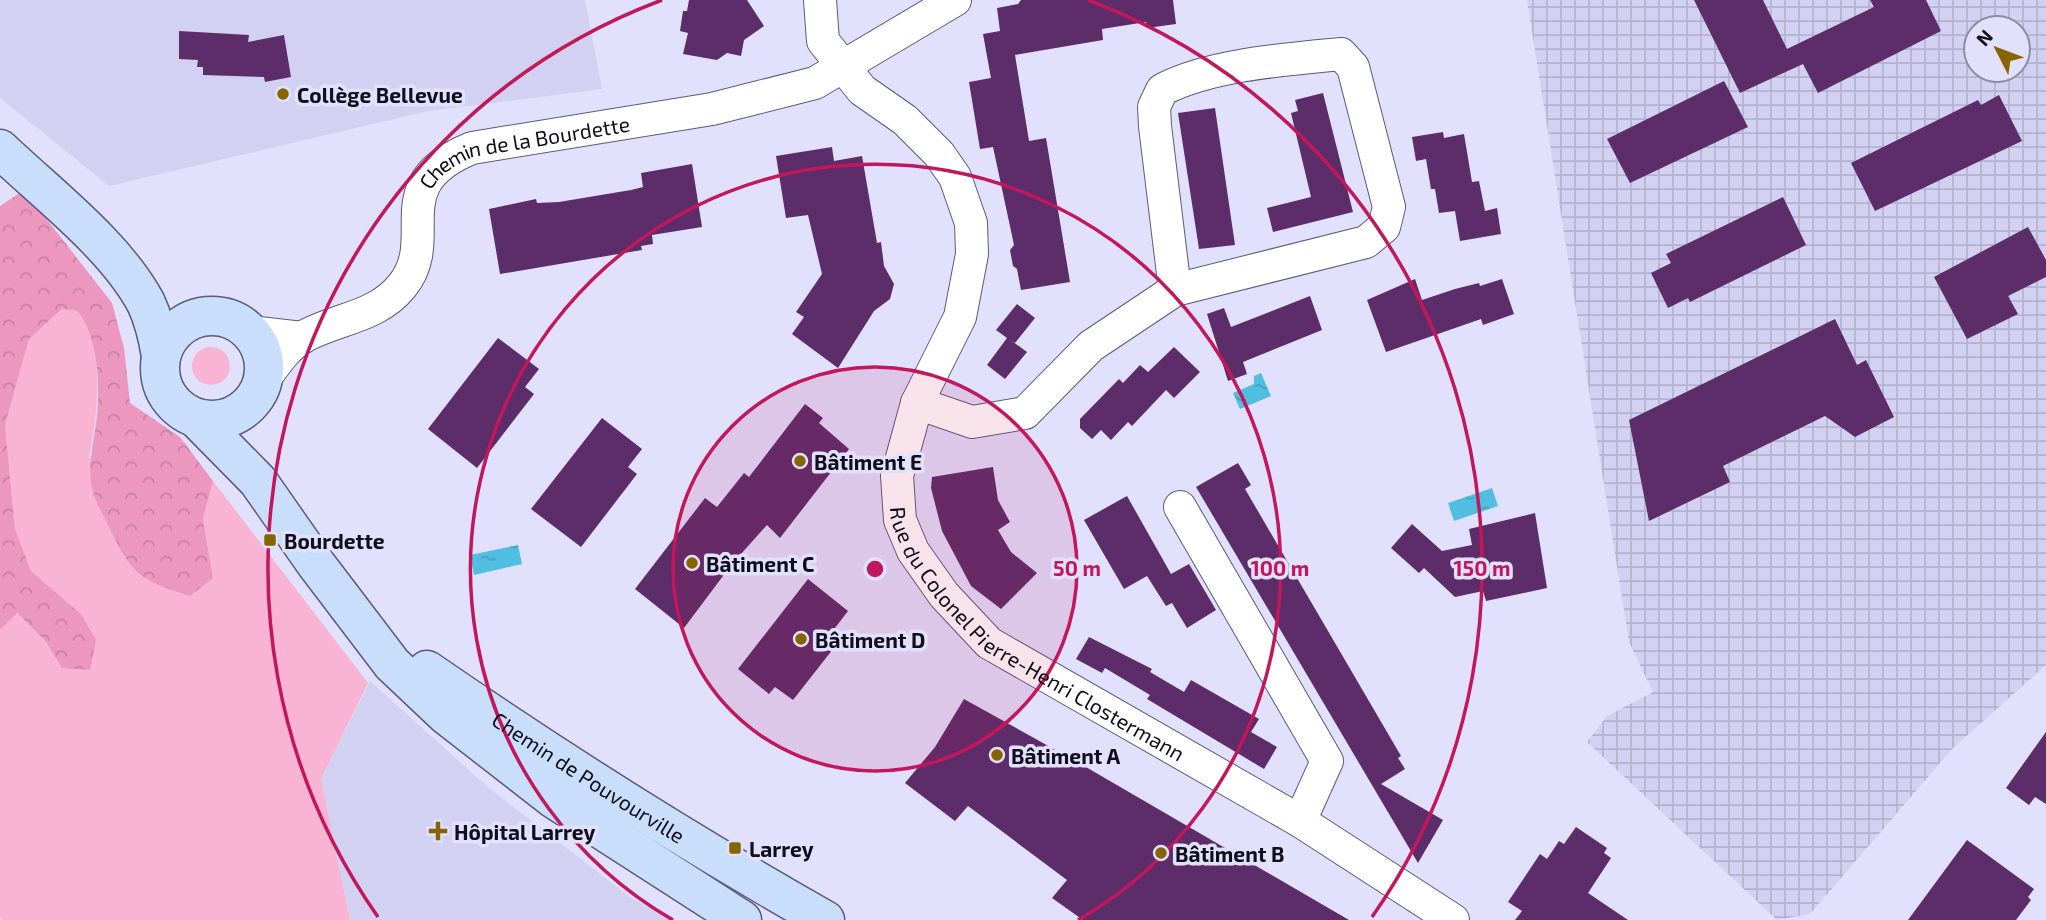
<svg xmlns="http://www.w3.org/2000/svg" width="2046" height="920" viewBox="0 0 2046 920" font-family="'Exo 2',sans-serif">
	<style>
		.built { fill: #d2d1f2 }
		.industrial { fill: url(#industrial-grid); fill-rule: evenodd }
		.grass { fill: #f8b4d2 }
		.forest { fill: url(#forest-crowns) }
		.water { fill: url(#water-ripples) }
		.building { fill: #5c2d69 }
		.lines { fill: none; stroke-linecap: round; stroke-linejoin: round }
		.street-casing { stroke: #5c5a79; stroke-width: 34 }
		.secondary-casing { stroke: #5c5a79; stroke-width: 41 }
		.street { stroke: #fff; stroke-width: 32 }
		.secondary { stroke: #c8defa; stroke-width: 38 }
		.ring { fill: none; stroke: #c2185b; stroke-width: 3.5 }
		.poi-dot { fill: #866500; stroke: #e1e0fd; stroke-width: 2.5 }
		.labels { text-anchor: middle; dominant-baseline: central; stroke-width: 7; stroke-linejoin: round; paint-order: stroke }
		.poi-label { font-size: 21px; font-weight: bold; fill: #0f0e1a; stroke: #e1e0fd; text-anchor: start }
		.street-label { font-size: 21px; fill: #0f0e1a; stroke: #e1e0fd }
		.centre { fill: #c2185b; stroke: #e1e0fd; stroke-width: 3.5 }
		.ring-label { font-size: 21px; text-anchor: middle; font-weight: bold; fill: #c2185b; stroke: #e1e0fd; stroke-width: 7; stroke-linejoin: round; paint-order: stroke }
	</style>
	<defs>
		<pattern id="industrial-grid" width="8" height="8" patternUnits="userSpaceOnUse" patternTransform="scale(1.75)"><rect width="8" height="8" fill="#d2d1f2"/><path d="M0 4h8M4 0v8" fill="none" stroke="#b3b2cf"/></pattern>
		<pattern id="forest-crowns" width="20" height="18" patternUnits="userSpaceOnUse" patternTransform="scale(1.75)"><rect width="20" height="18" fill="#eb97be"/><path d="M2 6a3 3 0 1 1 6 0M12 15a3 3 0 1 1 6 0" fill="none" stroke="#c881a3"/></pattern>
		<pattern id="water-ripples" width="26" height="14" patternUnits="userSpaceOnUse" patternTransform="scale(1.75)"><rect width="26" height="14" fill="#51bde1"/><path d="M2 4q2-2 4 0t4 0M15 11q2-2 4 0t4 0" fill="none" stroke="#45a1c0"/></pattern>
	</defs>
	<rect width="100%" height="100%" fill="#e1e0fd"/>
	<path class="built" d="M0 0H585L602 89 428 111 109 186 0 98Z
		M370 681 489 788 630 897 672 920H350L321 779Z"/>
	<path class="industrial" d="M1527 0H2046V665L1953 748 1810 914 1777 920 1587 742 1607 716 1653 692 1629 642ZM1976 28H2018V70H1976Z"/>
	<path class="grass" d="M62 309 77 311C106 344 98 416 89 457L213 578 203 519 213 481 368 683 321 779 350 920H2L0 917V630L16 613 47 643 81 614 31 571 15 529 5 425 29 339Z
		M192 366a19 19 0 1 1 38 0a19 19 0 1 1-38 0Z"/>
	<path class="forest" d="M24 190 112 303 124 348 130 403 180 437 213 481 203 519 213 578 190 596C140 580 132 575 109 527 104 515 94 501 92 488 88 467 92 450 95 430 101 396 100 337 77 311L62 309 29 339 5 425 15 529 31 571 81 614 96 640 90 670 62 668 47 643 17 613 0 630V206Z"/>
	<path class="water" d="M1261 373 1271 396 1240 409 1233 393 1254 384V376Z
		M1492 488 1498 506 1454 521 1448 503Z
		M518 545 522 564 474 575 470 555Z"/>
	<path class="building" d="M689 0H747L764 26 744 40 741 56 727 53 717 60 683 54 688 33 680 31 683 11H687Z
		M1021 0H1173L1176 24 1147 28 1146 22 1102 29 1103 40 1015 55 1029 141 1046 138 1070 282 1021 290 1017 269 1013 266 1010 250 1014 245 993 147 980 149 969 82 991 78 983 34 1000 31 997 8 1018 4Z
		M1694 0H1763L1787 49 1874 7 1870 0H1926L1941 31 1818 93 1803 64 1740 93Z
		M179 31 249 35 248 42 284 35 291 77 265 82 264 77 203 75V67H197L198 60 179 59Z
		M1724 81 1748 127 1630 183 1607 139Z
		M1323 93 1353 212 1273 232 1267 208 1311 197 1291 113 1298 111 1295 100Z
		M1999 95 2022 141 1875 211 1851 163 1978 100 1981 105Z
		M1215 108 1235 245 1199 249 1178 113Z
		M1443 132 1444 138 1464 134 1472 182 1479 181 1485 211 1497 208 1501 234 1460 241 1455 211 1439 213 1435 189H1431L1426 159 1416 161 1412 137Z
		M832 147 834 161 862 156 877 243 881 242 884 266 894 284 890 299 874 311 838 368 792 334 804 317 796 312 822 274 808 215 786 218 776 156Z
		M692 164 702 227 652 235 653 244 641 246 642 250 500 274 489 209 536 199 537 203 559 202 631 190 643 187 641 173Z
		M1783 197 1806 245 1690 302 1688 298 1668 308 1651 273 1671 263 1666 254Z
		M2028 227 2046 260V277L2008 296 2018 314 1967 339 1934 277Z
		M1415 279 1422 300 1455 289 1479 283 1480 286 1502 279 1514 314 1483 325 1481 319 1386 352 1367 300Z
		M1310 296 1322 330 1243 362 1247 374 1228 381 1207 314 1224 308 1231 327Z
		M1017 304 1035 318 1015 343 1009 339 1027 352 1005 379 987 365 1007 338 996 330Z
		M1835 319 1857 365 1866 360 1894 417 1855 437 1825 416 1723 466 1730 482 1649 521 1629 420Z
		M498 338 539 369 525 387 534 394 477 468 428 429Z
		M1174 347 1200 372 1174 398 1166 390 1132 426 1128 422 1111 440 1101 430 1092 439 1080 428V419L1119 379 1123 383 1140 365 1148 372Z
		M805 404 823 418 819 423 849 449 780 538 767 525 732 564 684 628 635 589 705 498 717 507 744 473 749 477Z
		M602 418 642 449 628 467 637 474 581 547 531 509Z
		M1238 463 1251 485 1245 489 1401 756 1398 758 1405 769 1381 784 1443 820 1418 863 1196 487Z
		M993 467 998 500 1010 522 998 530 1011 552 1037 573 1001 609 971 586 942 531 931 488 932 477Z
		M1127 496 1171 574 1189 564 1216 610 1187 628 1172 603 1166 606 1147 576 1124 589 1084 520Z
		M1535 513 1547 588 1486 601 1483 591 1455 597 1424 568 1419 573 1391 548 1412 524 1442 551 1472 545 1469 529Z
		M808 579 848 611 835 628 844 635 793 700 775 687 769 694 738 669Z
		M1089 637 1152 669 1150 672 1184 692 1191 680 1259 719 1251 732 1277 747 1264 769 1147 699 1150 695 1105 668 1102 673 1076 659Z
		M964 699 1079 763 1349 920H1083L1052 898 1067 880 968 806 955 821 905 783 935 747Z
		M2046 732V804L2035 797 2029 805 2006 788Z
		M1576 827 1607 848 1604 853 1611 858 1588 893 1628 920H1515L1522 911 1508 902 1540 854 1547 859 1559 841 1564 844Z
		M1967 840 2034 889 2028 897 2031 900 2016 920H1908Z"/>
	<g class="lines">
		<defs>
			<g id="street">
				<path id="s1" d="M820 0 823 41 862 90 905 120 939 154 955 177 971 223 972 254 960 317 917 403 897 476 900 520 913 551 944 595 989 643 1300 821 1453 920"/>
				<path d="M251 332 302 338"/>
				<path id="s2" d="M263 381C274 366 286 347 303 337 337 318 376 318 402 286 442 237 381 185 472 148L712 109 815 83 955 0"/>
				<path d="M917 403 972 422 1025 413 1091 346 1175 290 1366 242 1384 227 1389 207 1353 67 1341 54C1288 59 1208 65 1162 90L1154 107 1155 126 1175 290"/>
				<path d="M1180 507 1327 761 1300 821"/>
			</g>
			<g id="secondary">
				<path d="M0 149C47 194 115 245 146 303 154 320 158 338 161 356"/>
				<circle cx="212" cy="368" r="52"/>
				<path d="M196 418 258 481 316 564 392 664 446 715 554 799 742 920"/>
				<path id="s3" d="M427 670C556 759 689 843 825 920"/>
			</g>
		</defs>
		<use href="#street" class="street-casing"/>
		<use href="#secondary" class="secondary-casing"/>
		<use href="#street" class="street"/>
		<use href="#secondary" class="secondary"/>
	</g>
	<circle cx="875" cy="569" r="202" fill="#c2185b" fill-opacity=".12"/>
	<g class="ring">
		<circle cx="875" cy="569" r="202"/>
		<path d="M673 920A405 405 0 1 1 1078 920"/>
		<path d="M378 917A607 607 0 0 1 662 0M1088 0A607 607 0 0 1 1372 917"/>
	</g>
	<g class="poi-dot">
		<circle cx="283" cy="94" r="7"/>
		<circle cx="800" cy="461" r="7"/>
		<rect x="263" y="533" width="14" height="14" rx="3.5"/>
		<circle cx="692" cy="563" r="7"/>
		<circle cx="801" cy="639" r="7"/>
		<circle cx="997" cy="755" r="7"/>
		<path d="M434.5 820.5h7v7h7v7h-7v7h-7v-7h-7v-7h7z"/>
		<rect x="728" y="841" width="14" height="14" rx="3.5"/>
		<circle cx="1161" cy="853" r="7"/>
	</g>
	<g class="labels">
		<g class="poi-label">
			<text x="297" y="94">Collège Bellevue</text>
			<text x="814" y="461">Bâtiment E</text>
			<text x="284" y="540">Bourdette</text>
			<text x="706" y="563">Bâtiment C</text>
			<text x="815" y="639">Bâtiment D</text>
			<text x="1011" y="755">Bâtiment A</text>
			<text x="454" y="831">Hôpital Larrey</text>
			<text x="749" y="848">Larrey</text>
			<text x="1175" y="853">Bâtiment B</text>
		</g>
		<g class="street-label">
			<text stroke="none"><textPath href="#s2" startOffset="388">Chemin de la Bourdette</textPath></text>
			<text stroke="none"><textPath href="#s1" startOffset="774">Rue du Colonel Pierre-Henri Clostermann</textPath></text>
			<text stroke="none"><textPath href="#s3" startOffset="194">Chemin de Pouvourville</textPath></text>
		</g>
	</g>
	<circle cx="875" cy="569" r="10" class="centre"/>
	<g class="ring-label">
		<text x="1077" y="576">50 m</text>
		<text x="1280" y="576">100 m</text>
		<text x="1482" y="576">150 m</text>
	</g>
	<g transform="translate(1997 49) rotate(312)"><circle r="33" fill="#e1e0fd" stroke="#8d8ca2" stroke-width="2"/>
	<path d="M0-5L12 26L0 18L-12 26Z" fill="#866500"/>
	<text y="-10" font-size="19" font-weight="bold" text-anchor="middle" fill="#0f0e1a">N</text>
	</g>
</svg>
